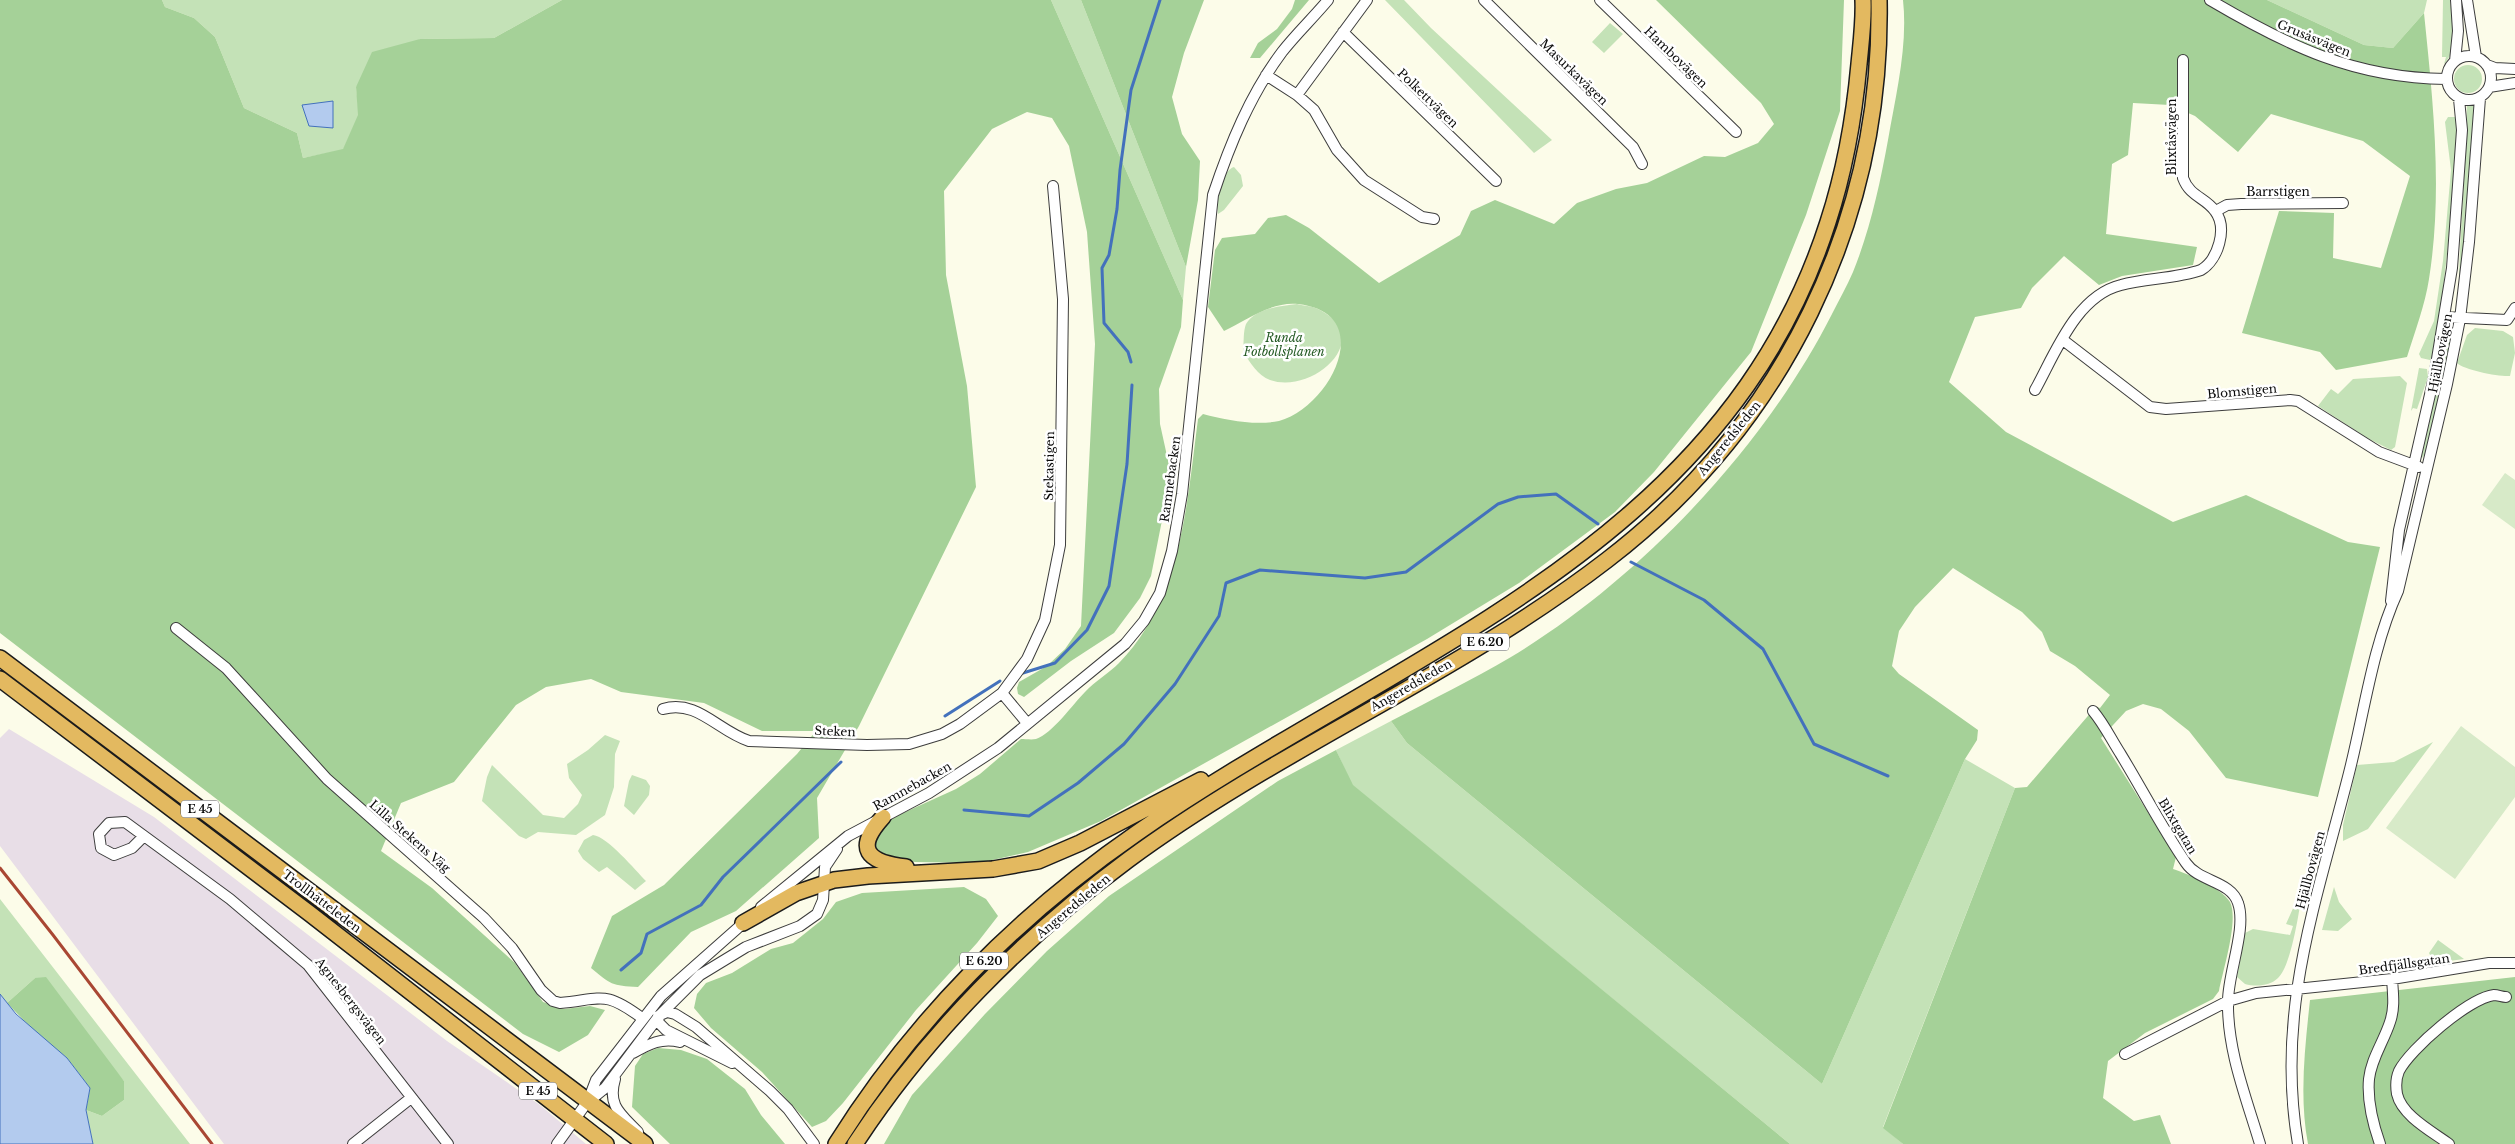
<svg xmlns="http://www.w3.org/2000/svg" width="2515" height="1144" viewBox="0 0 2515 1144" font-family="'Libre Baskerville',serif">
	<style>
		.industrial { fill: #e8dee7 }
		.green { fill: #c4e2b7 }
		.forest { fill: #a5d198 }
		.pitch { fill: #d7eac8 }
		.water { fill: #b3cbee; stroke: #4371bc }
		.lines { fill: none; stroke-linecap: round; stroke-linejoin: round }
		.stream { stroke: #4371bc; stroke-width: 3 }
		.minor-casing { stroke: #3d3d3d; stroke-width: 12 }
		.highway-casing { stroke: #1b1b1b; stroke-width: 18 }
		.minor { stroke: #fff; stroke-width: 10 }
		.highway { stroke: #e3b960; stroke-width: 15 }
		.rail { stroke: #a94733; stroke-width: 3 }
		.labels { text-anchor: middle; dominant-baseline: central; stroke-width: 5; stroke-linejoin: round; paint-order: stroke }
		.shield { fill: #fff; stroke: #545454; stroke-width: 1 }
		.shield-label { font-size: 11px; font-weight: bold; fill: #0a0a0a }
		.street-label { font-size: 12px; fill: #0a0a0a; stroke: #fff }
		.park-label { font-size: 12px; font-style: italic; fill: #235923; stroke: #fff }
	</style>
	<rect width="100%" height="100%" fill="#fcfce9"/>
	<path class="industrial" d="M9 729 154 817 447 1041 540 1105 586 1144H224L0 846V738Z"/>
	<path class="green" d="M162 0H562L494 38 420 39 356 87 359 115 343 150 303 158 297 133 244 108 215 37 194 18 165 7Z
		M1051 0H1081L1186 267 1183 300Z
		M1385 0H1404L1431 28 1552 140 1534 153Z
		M2267 0H2427L2424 13 2393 48 2364 45Z
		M2443 0H2450C2452 20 2460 48 2444 64L2446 57H2442Z
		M1610 23 1623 34 1604 53 1592 42Z
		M2454 79a14 14 0 1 1 28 0a14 14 0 1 1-28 0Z
		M2467 104H2474L2473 143 2461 275H2459C2461 218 2466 161 2467 104Z
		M2448 117H2457C2454 182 2449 247 2440 312 2438 324 2436 352 2430 360L2421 358 2419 354 2434 321 2443 261 2451 170 2445 122Z
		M1234 167 1241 175 1243 186 1224 210 1218 214C1216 202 1221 171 1234 167Z
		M1297 304C1304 306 1314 306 1320 310 1376 339 1312 395 1270 380 1258 376 1250 362 1243 352 1244 344 1243 331 1246 324 1255 308 1281 306 1297 304Z
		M2475 328 2503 331 2513 337 2515 353 2510 376C2500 377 2464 370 2457 363L2467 335Z
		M2452 333 2427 451 2422 458 2420 457 2446 344Z
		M2419 368 2427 369 2428 377 2417 409 2413 408 2411 411Z
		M2400 376 2407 383 2395 447 2391 450 2367 438 2318 406 2331 389 2338 394 2353 379Z
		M1391 721 1407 743 1822 1084 1965 759 2015 788 1883 1127 1903 1144H1790L1352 785 1336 750Z
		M605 735 620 741 615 754 614 787 605 815 576 835 538 832 526 839 519 836 482 801 487 777 492 765 543 815 564 818 578 804 582 795 569 778 567 764 588 750Z
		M2433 742 2368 829 2343 841V825L2357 765 2394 762Z
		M632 775 646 780 650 786 649 795 634 815 624 806 629 781Z
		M593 835C608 837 635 870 646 881L635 890 607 867 599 872 583 859 578 851 584 840Z
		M2303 886C2300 906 2292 965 2278 978 2270 986 2256 987 2245 984L2237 977 2245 933 2253 929 2290 935 2293 926 2286 924Z
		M2334 887 2339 902 2352 919 2338 931 2322 930Z
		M0 899 190 1144H93L86 1110 102 1116 124 1100V1081L35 978 7 1003 0 994Z
		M2438 940 2464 959 2434 963 2429 953Z"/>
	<path class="forest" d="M0 0H162L165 7 194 18 215 37 244 108 297 133 303 158 343 149 358 115 356 87 372 52 420 39 494 38 562 0H1051L1183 300 1181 327 1159 389 1160 424 1169 465 1165 505 1151 576 1140 598 1114 633 1071 661 1024 697 1018 694 1017 688 1019 682 1047 666 1065 649 1081 626 1095 344 1087 232 1069 146 1052 118 1027 112 992 129 944 191 946 275 967 386 976 487 859 726 817 798 819 838 736 911 691 932 638 987C612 986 610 984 591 968L612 916 664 885 797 754 816 731H762L704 703 621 692 591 679 546 687 516 705 454 782 401 803 381 851 432 888 515 963 543 1002 564 1009 590 1006 605 1010 588 1035 559 1052 523 1034 0 633Z
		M1081 0H1204L1184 53 1172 97 1182 134 1200 161 1198 200 1186 267Z
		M1295 0H1309L1260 58H1250L1258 43 1277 29 1292 9Z
		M1656 0H1844L1840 111 1806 215 1751 352 1654 472 1615 512 1519 583 1427 639 1101 821 1028 852 979 863 915 862 887 857 875 847V836L890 819 956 789 980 774 1021 739C1025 739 1032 740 1036 739 1052 734 1073 704 1085 692 1095 681 1109 673 1119 663 1182 599 1187 502 1198 419L1203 414C1226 420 1255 426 1279 421 1331 407 1378 313 1298 304 1273 301 1246 320 1224 331L1208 307 1215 250 1222 238 1255 234 1268 218 1286 215 1309 228 1379 283 1460 235 1471 211 1495 200 1554 224 1577 203 1616 189 1647 183 1704 156 1725 157 1758 143 1774 124 1761 103Z
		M1903 0H2267L2364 45 2393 48 2424 13C2433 101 2443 191 2429 279 2425 305 2415 331 2407 357L2336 370 2320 352 2242 333 2279 211 2334 213 2333 258 2381 268 2410 176 2363 141 2271 114 2238 152 2195 116 2170 105 2133 103 2128 155 2112 164 2106 234 2197 247 2193 265 2122 276 2099 285 2064 256 2032 288 2021 308 1975 317 1949 382 2006 432 2173 522 2246 495 2348 542 2380 547 2318 797 2226 778 2189 731 2161 709 2143 704 2126 711 2101 738 2176 857 2173 869C2188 874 2222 888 2230 902 2239 920 2223 970 2219 991L2213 999 2145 1033 2108 1061 2103 1098 2134 1121 2160 1115 2171 1144H1903L1883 1128 2015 788 2027 787 2093 710 2097 707 2100 708 2110 695 2075 666 2050 651 2042 632 2022 612 1953 568 1915 607 1899 631 1892 666 1899 674 1978 730 1977 740 1965 759 1822 1084 1407 743 1391 721C1431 700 1472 680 1511 657 1640 579 1764 448 1832 314 1839 300 1847 286 1853 272 1870 230 1880 184 1888 140 1896 94 1908 46 1903 0Z
		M1336 750 1353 785 1790 1144H884L912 1095 985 1014 1047 951 1109 896 1278 781Z
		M964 887 986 899 998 916 977 943 916 1010 843 1103 826 1121 812 1127 762 1072 711 1028 694 1008 697 994 706 983 732 973 771 949 793 943 823 919 836 902 862 893Z
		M46 977 124 1081V1100L102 1116 86 1110 90 1088 67 1058 36 1033 7 1003 35 978Z
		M2515 977V1144H2308C2299 1097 2305 1047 2310 1000Z
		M658 1048 681 1050 707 1059 745 1089 761 1115 785 1144H670L632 1107 635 1066 643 1054Z"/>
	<path class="pitch" d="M2505 473 2515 480V529L2482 505Z
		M2461 726 2515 767V797L2455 879 2386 828Z"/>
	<path class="water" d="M333 101V128L309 126 302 105Z
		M0 994 16 1014 67 1058 90 1088 86 1110 93 1144H0Z"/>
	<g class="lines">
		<path class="stream" d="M1131 362 1128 352 1104 323 1102 268 1109 255 1117 209 1120 170 1131 90 1160 0
			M1631 562 1704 600 1763 649 1814 744 1888 776
			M1023 673 1055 663 1087 630 1109 586 1127 464 1132 385
			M945 716 1000 681
			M964 810 1029 816 1078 783 1124 744 1175 684 1219 616 1226 583 1260 570 1365 578 1406 572 1498 504 1518 497 1556 494 1598 524
			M621 970 641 953 647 934 701 905 723 877 841 762"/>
		<defs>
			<path id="minor" d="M1484 0 1633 147 1642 164
				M1600 0 1736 132
				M2210 0C2288 46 2354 78 2446 79
				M2467 0 2476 57
				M1343 32 1496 181
				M2447 78a22 22 0 1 1 44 0a22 22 0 1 1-44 0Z
				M2455 61 2458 31 2456 0
				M2487 65 2495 68 2515 69
				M1266 75 1297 95 1314 110 1337 150 1364 180 1422 217 1434 219
				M2489 87 2515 83
				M1297 95 1367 0
				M2216 211 2227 205 2241 204 2343 203
				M2445 317 2507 320 2515 308
				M2063 340 2150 407 2166 409 2290 400 2298 401 2379 452 2419 467
				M2035 390C2055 354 2076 296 2121 285 2147 278 2175 279 2201 270 2218 260 2228 228 2215 211 2205 197 2190 197 2183 178V60
				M2391 601 2399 530 2434 377 2452 268 2462 130 2459 99
				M176 628 226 668 327 779 484 918 512 948 541 990 553 1001 560 1003C603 999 604 990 642 1018
				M663 709C697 699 718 731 749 741L867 745 909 744 942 734 960 724 1002 693
				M2093 711C2104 724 2111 739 2120 753 2142 789 2162 828 2186 863 2199 882 2231 881 2238 903 2247 928 2228 973 2228 1001 2227 1050 2246 1097 2260 1144
				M1027 723 1002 693 1027 659 1045 620 1060 545 1063 299 1053 186
				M144 836 132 848 114 855 101 848 99 834 109 823 125 822 230 899 308 965 448 1144
				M761 907 848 836 929 793 998 748 1125 644 1144 621 1160 593 1172 551 1182 494 1213 195C1230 144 1250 95 1282 52 1296 34 1313 18 1328 0
				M658 1016 667 1012 675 1014 696 1027 770 1091 788 1109 814 1144
				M659 1016 658 1022 666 1030 732 1063
				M633 1053C649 1044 662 1037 680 1042
				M2125 1054 2228 1001 2256 993 2392 979 2489 963H2515
				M615 1079C607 1106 621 1114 638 1132
				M589 1101 605 1088 659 1016 700 975 746 947 800 926 817 914 823 900 825 867 837 849
				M353 1144 411 1098
				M557 1144 588 1101 596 1080 661 996 748 919
				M2298 1144C2275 1011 2317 900 2349 773 2364 714 2372 648 2398 591L2447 384 2460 319 2469 242 2480 98
				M2380 1144C2373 1124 2367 1101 2369 1079 2371 1059 2384 1041 2390 1022 2395 1008 2393 994 2392 979
				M2449 1144C2433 1132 2402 1116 2397 1094 2396 1088 2396 1078 2399 1071 2410 1049 2469 998 2494 995 2498 995 2502 997 2506 997"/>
			<path id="highway" d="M0 658 645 1144
				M0 679 309 913 606 1144
				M883 817C854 849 867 862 906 867
				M743 923 796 893 834 880 868 876 993 869 1038 861 1080 843 1201 780
				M836 1144C913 1021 1018 915 1137 833 1394 654 1723 551 1828 222 1845 170 1854 119 1859 64 1861 43 1864 21 1863 0
				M855 1144C926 1035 1024 937 1128 860 1280 748 1458 675 1607 560 1783 425 1883 221 1879 0"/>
		</defs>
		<use href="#minor" class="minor-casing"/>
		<use href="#highway" class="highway-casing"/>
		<use href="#minor" class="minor"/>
		<use href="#highway" class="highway"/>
		<path class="rail" d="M0 868 53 935 212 1144"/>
	</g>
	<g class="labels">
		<g class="shield">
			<rect x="1461" y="633.5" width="48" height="17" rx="4"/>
			<rect x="181" y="800.5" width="38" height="17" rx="4"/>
			<rect x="960" y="952.5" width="48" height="17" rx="4"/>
			<rect x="519" y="1082.5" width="38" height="17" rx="4"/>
		</g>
		<g class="shield-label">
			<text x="1485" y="642">E 6.20</text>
			<text x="200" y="809">E 45</text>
			<text x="984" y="961">E 6.20</text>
			<text x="538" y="1091">E 45</text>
		</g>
		<g class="street-label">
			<text transform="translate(2314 38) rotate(22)">Grusåsvägen</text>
			<text transform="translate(1676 57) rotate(44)">Hambovägen</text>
			<text transform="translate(1574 72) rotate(44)">Masurkavägen</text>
			<text transform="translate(1428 98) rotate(44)">Polkettvägen</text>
			<text transform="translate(2171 137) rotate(-90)">Blixtåsvägen</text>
			<text x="2278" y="191">Barrstigen</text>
			<text transform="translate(2440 353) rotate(-79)">Hjällbovägen</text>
			<text transform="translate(2242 391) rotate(-5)">Blomstigen</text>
			<text transform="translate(1729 438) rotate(-51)">Angeredsleden</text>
			<text transform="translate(1049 466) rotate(-89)">Stekastigen</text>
			<text transform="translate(1170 479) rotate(-82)">Ramnebacken</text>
			<text transform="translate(1411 685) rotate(-30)">Angeredsleden</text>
			<text transform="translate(835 731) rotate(2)">Steken</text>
			<text transform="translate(912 786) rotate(-29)">Ramnebacken</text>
			<text transform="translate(2178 826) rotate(59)">Blixtgatan</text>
			<text transform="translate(410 836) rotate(41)">Lilla Stekens Väg</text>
			<text transform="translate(2310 870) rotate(-75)">Hjällbovägen</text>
			<text transform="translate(322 901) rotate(37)">Trollhätteleden</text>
			<text transform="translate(1073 906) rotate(-40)">Angeredsleden</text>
			<text transform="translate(2404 964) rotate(-8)">Bredfjällsgatan</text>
			<text transform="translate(351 1001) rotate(52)">Agnesbergsvägen</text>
		</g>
		<g class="park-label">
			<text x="1284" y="337">Runda<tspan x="1284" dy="14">Fotbollsplanen</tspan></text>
		</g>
	</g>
</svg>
